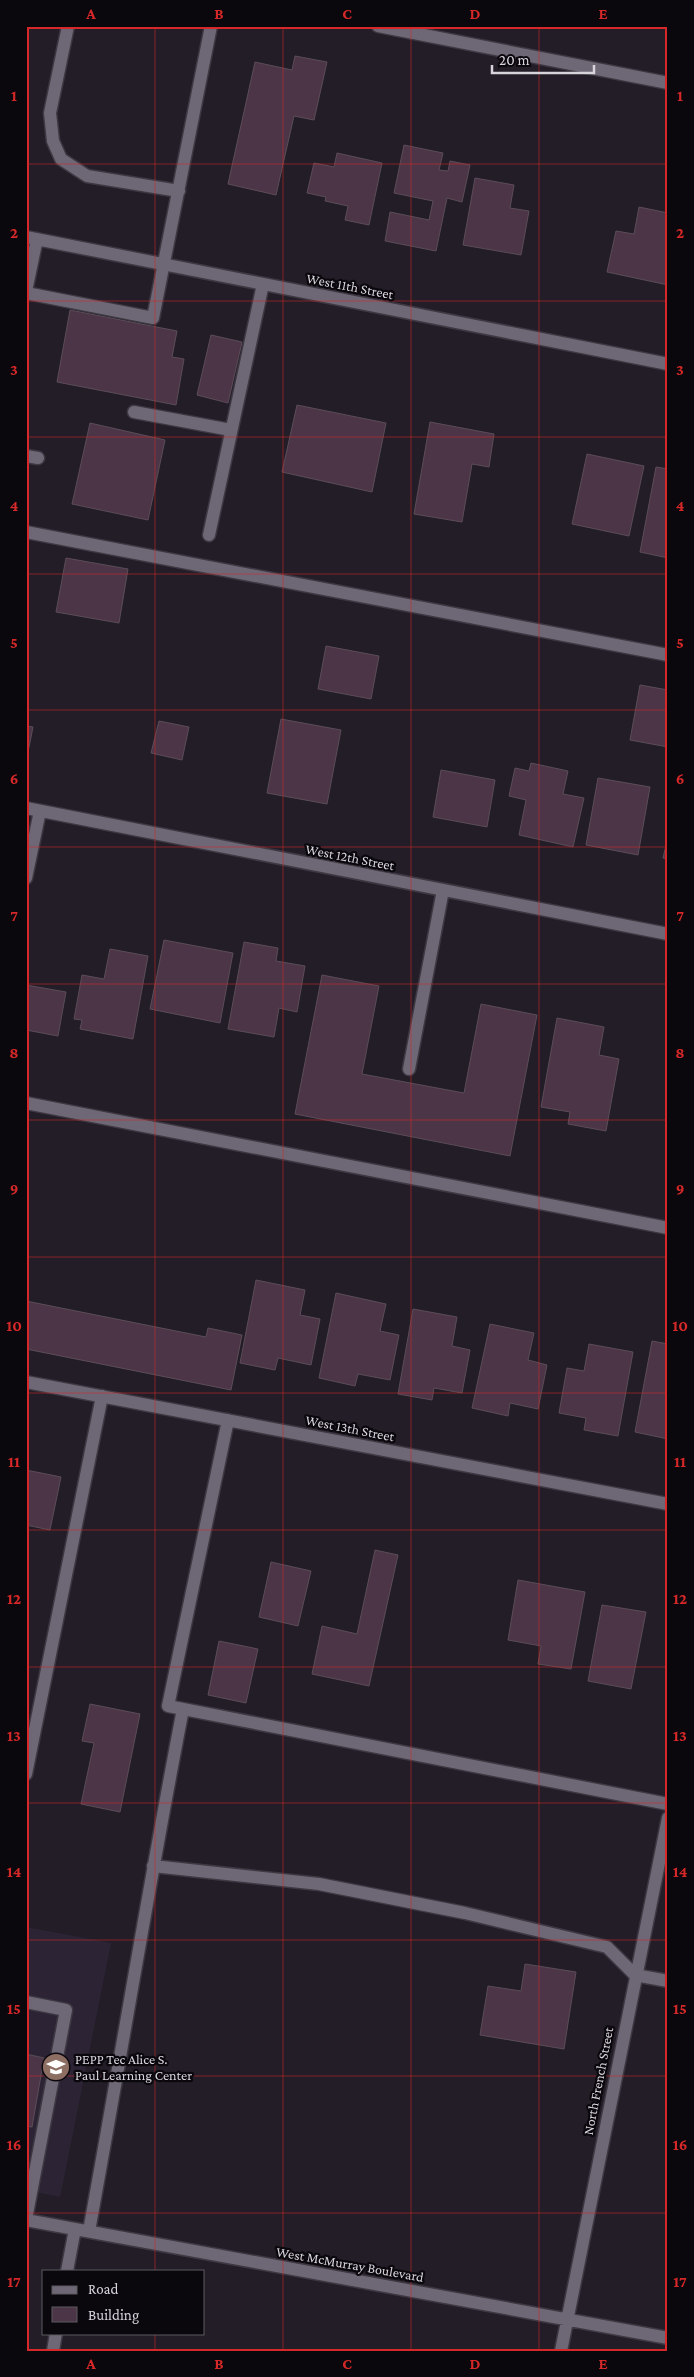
<svg xmlns="http://www.w3.org/2000/svg" width="694" height="2377" viewBox="0 0 694 2377" font-family="'Crimson Pro',serif">
	<style>
		.built { fill: #2c2434 }
		.building { fill: #4d3548; stroke: #5b4d57 }
		.lines { fill: none; stroke-linecap: round; stroke-linejoin: round }
		.minor-casing { stroke: #3d3842; stroke-width: 15 }
		.minor { stroke: #6e6775; stroke-width: 12 }
		.grid { fill: none; stroke: #d62828; stroke-width: 1; stroke-opacity: 0.55 }
		.labels { text-anchor: middle; dominant-baseline: central; stroke-width: 4.5; stroke-linejoin: round; paint-order: stroke }
		.street-label { font-size: 14px; fill: #d8d4dc; stroke: #0b080d }
		.poi-label { font-size: 14px; fill: #d8d4dc; stroke: #0b080d; text-anchor: start }
		.neatline { fill: none; stroke: #d62828; stroke-width: 2 }
		.grid-label { font-size: 16px; text-anchor: middle; font-weight: bold; fill: #d62828 }
	</style>
	<rect width="100%" height="100%" fill="#231d28"/>
	<path class="built" d="M26 1927 111 1943 60 2197 26 2190Z"/>
	<path class="building" d="M295 56 327 62 314 120 294 116 276 195 228 184 255 62 292 70Z
		M404 145 443 153 439 170 448 171 450 161 470 165 462 202 447 198 436 251 385 241 390 212 429 220 433 201 394 193Z
		M337 153 382 163 369 225 345 220 348 206 325 201 326 197 307 193 314 163 334 167Z
		M475 178 514 185 510 208 529 211 521 255 463 245Z
		M639 207 668 213V285L607 272 616 231 634 234Z
		M70 310 177 331 172 357 184 359 176 405 57 382Z
		M211 335 242 342 228 403 197 395Z
		M297 405 386 423 372 492 282 472Z
		M430 422 494 434 489 467 472 464 462 522 414 514Z
		M90 423 165 440 148 520 72 504Z
		M587 454 644 466 629 536 572 524Z
		M656 467 668 469V558L640 552Z
		M66 558 128 569 119 623 56 612Z
		M326 646 379 656 371 699 318 689Z
		M640 685 668 690V747L630 740Z
		M281 719 341 730 327 804 267 793Z
		M159 721 189 727 182 760 151 753Z
		M26 726 33 727 26 762Z
		M531 763 568 771 563 794 584 798 573 847 519 835 526 800 509 796 515 768 529 771Z
		M441 770 495 780 487 827 433 817Z
		M598 778 650 787 638 855 586 845Z
		M668 837V859L663 858Z
		M164 940 233 953 220 1023 150 1009Z
		M244 942 278 948 276 961 305 966 297 1012 279 1008 274 1037 228 1029Z
		M110 949 148 956 133 1039 80 1029 82 1020 74 1019 82 975 104 979Z
		M322 975 379 986 362 1074 464 1093 481 1004 537 1015 510 1156 295 1114Z
		M26 985 66 992 58 1036 26 1030Z
		M557 1018 604 1027 599 1055 619 1059 606 1131 568 1124 570 1112 541 1107Z
		M256 1280 305 1290 300 1315 320 1319 311 1365 278 1358 275 1370 240 1363Z
		M336 1293 386 1304 380 1331 399 1335 390 1380 358 1374 355 1386 319 1378Z
		M26 1301 206 1337 208 1328 242 1335 231 1390 26 1349Z
		M413 1309 457 1317 452 1346 470 1350 462 1393 434 1388 432 1400 398 1394Z
		M490 1324 534 1333 528 1360 547 1365 538 1409 510 1403 508 1416 472 1408Z
		M652 1341 668 1344V1439L635 1432Z
		M589 1344 633 1352 618 1436 584 1430 586 1418 559 1413 567 1368 584 1371Z
		M26 1470 61 1477 50 1530 26 1525Z
		M375 1550 398 1555 369 1686 312 1674 322 1626 357 1634Z
		M271 1562 311 1571 298 1626 259 1617Z
		M518 1580 585 1592 571 1669 538 1664 541 1646 508 1640Z
		M602 1605 646 1612 631 1689 588 1681Z
		M219 1641 258 1649 246 1703 208 1695Z
		M90 1704 140 1714 120 1812 81 1804 94 1743 82 1741Z
		M525 1964 576 1972 564 2049 480 2035 488 1986 521 1991Z
		M26 2054 44 2058 32 2127 26 2126Z"/>
	<g class="lines">
		<defs>
			<path id="minor" d="M68 26 50 113 53 141 61 159 87 176 179 191
				M378 26 668 83
				M26 237 668 364
				M26 291 37 239
				M26 293 153 318 211 26
				M134 412 231 430
				M26 456 38 458
				M26 532 668 655
				M209 535 263 284
				M26 808 668 934
				M26 878 40 811
				M409 1069 443 890
				M26 1103 668 1228
				M26 1382 668 1504
				M228 1420 168 1706 668 1804
				M26 1774 102 1396
				M153 1866 319 1884 465 1913 607 1947 635 1975 668 1981
				M26 2002 66 2010 26 2219
				M26 2220 668 2338
				M89 2231C121 2057 149 1883 183 1709
				M67 2271 75 2229
				M53 2351 56 2333
				M561 2351 668 1818"/>
		</defs>
		<use href="#minor" class="minor-casing"/>
		<use href="#minor" class="minor"/>
	</g>
	<path class="grid" d="M155 26V2271M283 26V2351M411 26V2351M539 26V2351M26 164H668M26 301H668M26 437H668M26 574H668M26 710H668M26 847H668M26 984H668M26 1120H668M26 1257H668M26 1393H668M26 1530H668M26 1667H668M26 1803H668M26 1940H668M26 2076H668M26 2213H668M155 2333V2351"/>
	<defs>
		<symbol id="school-disc" viewBox="-11 -11 22 22"><circle r="9.5" fill="#8d6e63" stroke="#0b080d"/><path d="M0-5L7-2L0 1L-7-2ZM-4 1L0 2.5L4 1V4Q0 6-4 4Z" fill="#fff"/></symbol>
	</defs>
	<g fill-rule="evenodd">
		<use href="#school-disc" x="40" y="2051" width="32" height="32"/>
	</g>
	<g class="labels">
		<g class="street-label">
			<text transform="translate(350 286) rotate(11)">West 11th Street</text>
			<text transform="translate(350 857) rotate(11)">West 12th Street</text>
			<text transform="translate(350 1428) rotate(11)">West 13th Street</text>
			<text transform="translate(598 2081) rotate(-79)">North French Street</text>
			<text transform="translate(350 2264) rotate(10)">West McMurray Boulevard</text>
		</g>
		<g class="poi-label">
			<text x="75" y="2059">PEPP Tec Alice S.<tspan x="75" dy="16">Paul Learning Center</tspan></text>
		</g>
	</g>
	<rect width="694" height="2377" fill="none" stroke="#0b080d" stroke-width="55"/>
	<rect x="42" y="2270" width="162" height="65" fill="#0b080d" stroke="#5d5a60"/>
	<rect x="52" y="2286" width="25" height="8" fill="#6e6775" stroke="#5d5a60"/>
	<text x="88" y="2294" font-size="15" fill="#d8d4dc">Road</text>
	<rect x="52" y="2307" width="25" height="15" fill="#4d3548" stroke="#5d5a60"/>
	<text x="88" y="2320" font-size="15" fill="#d8d4dc">Building</text>
	<path d="M492 65v8h102v-8" fill="none" stroke="#d8d4dc" stroke-width="2.5"/>
	<text x="499" y="65" font-size="15" fill="#d8d4dc" stroke="#0b080d" stroke-width="4" paint-order="stroke">20 m</text>
	<rect x="28" y="28" width="638" height="2322" class="neatline"/>
	<g class="grid-label">
		<text x="91" y="19">A</text>
		<text x="219" y="19">B</text>
		<text x="347" y="19">C</text>
		<text x="475" y="19">D</text>
		<text x="603" y="19">E</text>
		<text x="14" y="101">1</text>
		<text x="680" y="101">1</text>
		<text x="14" y="238">2</text>
		<text x="680" y="238">2</text>
		<text x="14" y="375">3</text>
		<text x="680" y="375">3</text>
		<text x="14" y="511">4</text>
		<text x="680" y="511">4</text>
		<text x="14" y="648">5</text>
		<text x="680" y="648">5</text>
		<text x="14" y="784">6</text>
		<text x="680" y="784">6</text>
		<text x="14" y="921">7</text>
		<text x="680" y="921">7</text>
		<text x="14" y="1058">8</text>
		<text x="680" y="1058">8</text>
		<text x="14" y="1194">9</text>
		<text x="680" y="1194">9</text>
		<text x="14" y="1331">10</text>
		<text x="680" y="1331">10</text>
		<text x="14" y="1467">11</text>
		<text x="680" y="1467">11</text>
		<text x="14" y="1604">12</text>
		<text x="680" y="1604">12</text>
		<text x="14" y="1741">13</text>
		<text x="680" y="1741">13</text>
		<text x="14" y="1877">14</text>
		<text x="680" y="1877">14</text>
		<text x="14" y="2014">15</text>
		<text x="680" y="2014">15</text>
		<text x="14" y="2150">16</text>
		<text x="680" y="2150">16</text>
		<text x="14" y="2287">17</text>
		<text x="680" y="2287">17</text>
		<text x="91" y="2369">A</text>
		<text x="219" y="2369">B</text>
		<text x="347" y="2369">C</text>
		<text x="475" y="2369">D</text>
		<text x="603" y="2369">E</text>
	</g>
</svg>
